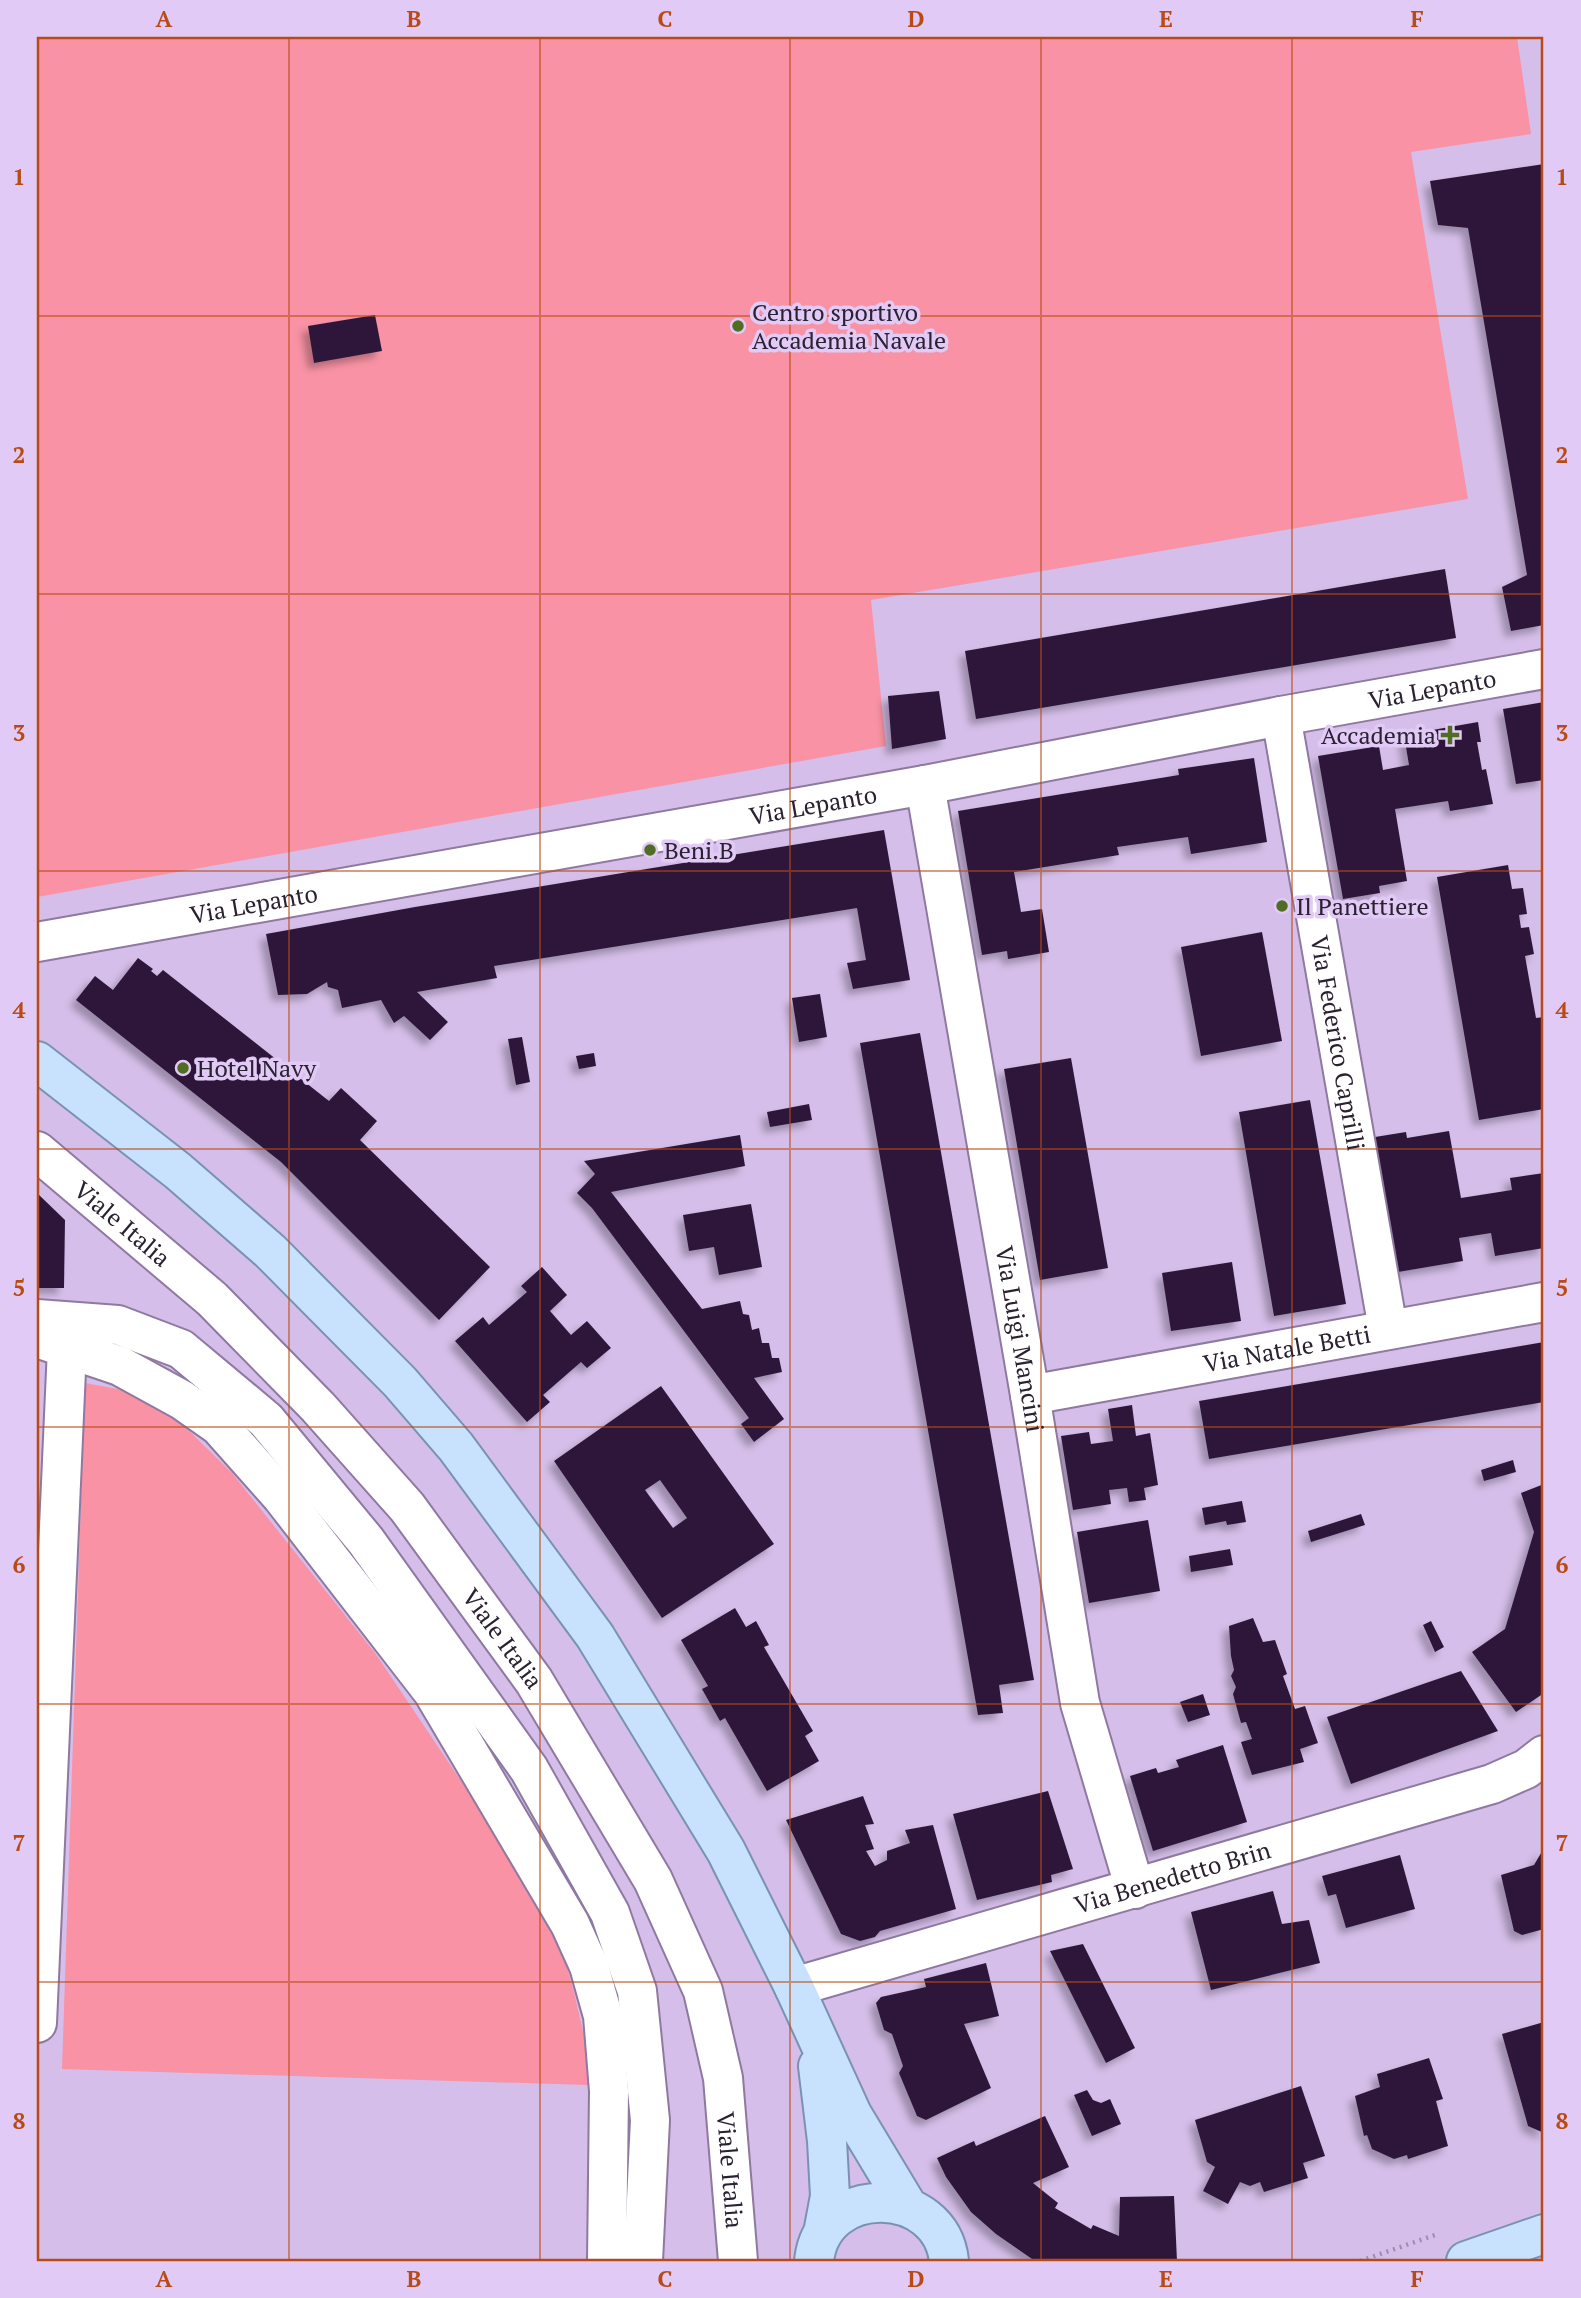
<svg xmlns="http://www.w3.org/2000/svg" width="1581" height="2298" viewBox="0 0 1581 2298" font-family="'PT Serif',serif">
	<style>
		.green { fill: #f892a4 }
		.building { fill: #2d193b; fill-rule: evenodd; filter: url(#shadow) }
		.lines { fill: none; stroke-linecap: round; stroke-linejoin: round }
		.minor-casing { stroke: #8e79a1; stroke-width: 42 }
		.major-casing { stroke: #7992b4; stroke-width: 42 }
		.path { stroke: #9f8daf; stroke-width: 4.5; stroke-dasharray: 2 5; stroke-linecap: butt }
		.minor { stroke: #fff; stroke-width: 38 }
		.major { stroke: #c8e2fd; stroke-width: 38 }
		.grid { fill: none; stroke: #b84b15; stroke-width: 2; stroke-opacity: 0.55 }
		.poi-dot { fill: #4f6e24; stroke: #e2caf6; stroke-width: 2.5 }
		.labels { text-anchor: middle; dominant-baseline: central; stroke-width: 7; stroke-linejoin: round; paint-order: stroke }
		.poi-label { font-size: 24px; fill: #2a2131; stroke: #e2caf6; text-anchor: start }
		.street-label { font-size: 24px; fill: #2a2131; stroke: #e2caf6 }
		.neatline { fill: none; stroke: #b84b15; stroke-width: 2.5 }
		.grid-label { font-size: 23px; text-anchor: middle; font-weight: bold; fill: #b84b15 }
	</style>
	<defs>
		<filter id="shadow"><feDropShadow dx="-6" dy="6" stdDeviation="3.5" flood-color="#0004"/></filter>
	</defs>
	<rect width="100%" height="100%" fill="#d5bee9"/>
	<path class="green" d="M37 37H1517L1531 134 1411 152 1468 499 871 600 886 746 37 897Z
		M85 1383 128 1391 183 1425 232 1473 375 1653 527 1879 558 1936 574 1992 587 2049 588 2085 62 2069Z"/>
	<path class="building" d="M1544 164V625L1511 631 1502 587 1527 575 1468 228 1438 225 1430 181Z
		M375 315 382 351 314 363 308 326Z
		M1445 569 1456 638 976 719 965 651Z
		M939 691 946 739 892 749 888 696Z
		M1544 702V780L1516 784 1503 709Z
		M1478 722 1481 742H1477L1482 770 1486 769 1493 804 1450 811 1448 801 1395 809 1407 881 1379 886 1380 893 1343 899 1318 756 1379 746 1383 770 1409 765 1404 735Z
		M1254 758 1267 842 1191 854 1188 837 1117 847 1119 855 1014 872 1021 912 1042 909 1049 952 1008 959 1007 951 982 955 958 811 1179 775 1178 769Z
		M884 830 910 980 853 989 847 963 866 960 857 908 494 966 497 978 417 992 448 1022 430 1040 404 1016 394 1023 381 1000 342 1008 338 990 328 987 327 982 307 994 278 995 266 934 415 907Z
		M1508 865 1512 889 1523 888 1527 914 1519 915 1521 928 1529 927 1534 954 1525 956 1536 1018 1544 1017V1043L1542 1044 1544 1059V1109L1479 1120 1437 877Z
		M1262 932 1282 1041 1201 1056 1181 947Z
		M138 958 153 969 151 971 157 976 163 970 329 1101 341 1088 377 1121 360 1140 490 1267 439 1320 281 1162 76 1000 95 976 113 990Z
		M820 994 827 1037 799 1042 792 998Z
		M920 1033 1034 1680 999 1685 1003 1713 978 1715 860 1043Z
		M522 1037 530 1082 516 1085 508 1039Z
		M594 1053 596 1066 579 1069 576 1056Z
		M1071 1058 1108 1268 1040 1280 1004 1069Z
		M1310 1100 1346 1304 1274 1316 1239 1112Z
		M809 1104 812 1120 770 1127 767 1112Z
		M1449 1131 1461 1198 1512 1190 1510 1178 1544 1173V1248L1495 1256 1491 1233 1459 1238 1463 1261 1398 1272 1375 1137 1406 1132 1407 1138Z
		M740 1135 745 1166 611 1192 702 1309 740 1301 743 1314 749 1315 752 1330 759 1328 762 1343H769L772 1358H779L782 1372 754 1378 784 1419 754 1442 741 1424 749 1418 592 1208 577 1193 595 1174 584 1161Z
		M37 1193 65 1220 64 1288H37Z
		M751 1204 762 1267 719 1275 714 1247 689 1251 683 1215Z
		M1232 1262 1241 1321 1171 1331 1162 1273Z
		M542 1267 567 1295 550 1311 571 1335 587 1321 611 1348 587 1368 581 1362 543 1395 550 1402 527 1422 455 1341 483 1317 489 1325 527 1292 521 1286Z
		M1544 1342V1402L1209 1459 1199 1401Z
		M661 1386 774 1544 662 1618 554 1461ZM660 1480 687 1518 673 1528 645 1490Z
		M1132 1405 1136 1436 1150 1433 1158 1485 1144 1488 1146 1500 1129 1502 1127 1488 1109 1490 1111 1504 1073 1510 1061 1436 1089 1432 1091 1444 1113 1441 1108 1409Z
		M1513 1460 1516 1472 1484 1481 1481 1470Z
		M1544 1484V1693L1516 1712 1472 1652 1505 1629 1534 1532 1521 1493Z
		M1242 1501 1246 1522 1227 1525 1226 1521 1205 1525 1202 1508Z
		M1361 1514 1365 1525 1311 1542 1308 1531Z
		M1148 1520 1160 1591 1089 1603 1077 1532Z
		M1230 1549 1233 1565 1191 1572 1189 1556Z
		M735 1608 746 1627 756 1621 769 1645 764 1647 813 1731 805 1736 819 1761 767 1791 725 1718 720 1721 702 1689 708 1686 681 1640Z
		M1253 1618 1263 1642 1275 1640 1287 1674 1283 1676 1295 1709 1305 1706 1318 1743 1300 1749 1304 1762 1252 1775 1241 1742 1252 1739 1246 1722 1241 1723 1233 1694 1236 1687 1231 1676 1234 1670 1231 1656 1229 1626Z
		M1431 1621 1444 1647 1435 1652 1423 1625Z
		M1461 1671 1498 1731 1351 1784 1327 1717Z
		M1203 1694 1210 1715 1188 1722 1180 1702Z
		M1223 1745 1247 1822 1153 1851 1130 1776 1156 1768 1158 1773 1179 1767 1176 1760Z
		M1048 1791 1073 1869 1051 1875 1052 1882 977 1900 953 1814Z
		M863 1796 874 1824 865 1825 874 1849 866 1851 875 1866 887 1860V1851L910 1843 905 1830 933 1825 956 1909 880 1931 875 1937 860 1941 841 1934 786 1820Z
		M1544 1848V1929L1522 1935 1514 1931 1501 1875 1534 1865Z
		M1400 1855 1415 1909 1346 1928 1336 1894 1328 1896 1322 1876Z
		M1273 1891 1282 1924 1309 1920 1320 1963 1211 1990 1191 1912Z
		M1083 1944 1135 2048 1106 2063 1050 1951Z
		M986 1963 999 2016 964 2024 991 2088 926 2120 917 2116 899 2073 903 2066 892 2034 884 2030 876 2003 881 1997 926 1987 924 1979Z
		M1544 2022V2133L1528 2126 1502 2034Z
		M1429 2058 1443 2099 1436 2101 1448 2146 1408 2159 1407 2155 1394 2159 1372 2149 1367 2135 1364 2136 1355 2096 1380 2087 1377 2074Z
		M1301 2086 1325 2156 1303 2163 1308 2178 1264 2192 1260 2182 1250 2186 1240 2182 1228 2204 1203 2191 1215 2167 1207 2162 1195 2120Z
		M1087 2090 1093 2100 1101 2103 1110 2099 1121 2124 1092 2136 1074 2095Z
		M1045 2116 1069 2167 1033 2183 1058 2203 1055 2208 1091 2229 1093 2225 1119 2236 1120 2197 1174 2196 1177 2261H1035L996 2234 971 2212 946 2177 937 2158 974 2141 976 2146Z"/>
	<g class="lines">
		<defs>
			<g id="minor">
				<path id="s1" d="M1281 716 1388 1329"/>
				<path id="s2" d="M925 785 1030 1395 1080 1703 1135 1889"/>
				<path id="s3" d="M37 942 925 785 1281 716 1544 669"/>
				<path id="s4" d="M37 1151 212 1299 318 1407 407 1507 534 1681 653 1880 703 1991 723 2078 738 2261"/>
				<path d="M37 1319 118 1325 181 1349 266 1420 366 1541 529 1769 610 1913 637 1991 650 2120 643 2261"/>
				<path d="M37 1338 120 1366 182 1400 219 1426 282 1497 433 1692 570 1924 589 1966 603 2016 609 2091 607 2261"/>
				<path id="s5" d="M1030 1395 1544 1302"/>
				<path id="s6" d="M794 1987 1492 1784 1526 1769 1544 1755"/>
				<path d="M37 2023 67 1348"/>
			</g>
			<path id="major" d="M37 1061 178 1171 270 1251 400 1382 456 1447 595 1636 726 1851 794 1987 852 2114 908 2207
				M818 2066 827 2141 830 2196 824 2228
				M814 2261C822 2182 941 2185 949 2261
				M1466 2261 1544 2234"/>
		</defs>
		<use href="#minor" class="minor-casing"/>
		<use href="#major" class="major-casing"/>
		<path class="path" d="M1360 2261 1438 2234"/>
		<use href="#minor" class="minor"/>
		<use href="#major" class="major"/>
	</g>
	<path class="grid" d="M289 37V2261M540 37V2261M790 37V2261M1041 37V2261M1292 37V2261M37 316H1544M37 594H1544M37 871H1544M37 1149H1544M37 1427H1544M37 1704H1544M37 1982H1544"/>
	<g class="poi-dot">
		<circle cx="738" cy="326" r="7"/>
		<path d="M1446.5 724.5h7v7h7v7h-7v7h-7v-7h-7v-7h7z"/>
		<circle cx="650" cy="850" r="7"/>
		<circle cx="1282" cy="906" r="7"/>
		<circle cx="183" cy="1068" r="7"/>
	</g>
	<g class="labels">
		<g class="poi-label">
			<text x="752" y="312">Centro sportivo<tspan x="752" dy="28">Accademia Navale</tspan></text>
			<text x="1436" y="735" text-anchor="end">Accademia</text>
			<text x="664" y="850">Beni.B</text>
			<text x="1296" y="906">Il Panettiere</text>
			<text x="197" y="1068">Hotel Navy</text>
		</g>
		<g class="street-label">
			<text stroke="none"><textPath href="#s3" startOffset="1418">Via Lepanto</textPath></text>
			<text stroke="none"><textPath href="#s3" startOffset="788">Via Lepanto</textPath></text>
			<text stroke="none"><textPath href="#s3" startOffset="220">Via Lepanto</textPath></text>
			<text stroke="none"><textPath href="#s1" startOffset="332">Via Federico Caprilli</textPath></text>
			<text stroke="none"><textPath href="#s4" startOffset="112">Viale Italia</textPath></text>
			<text stroke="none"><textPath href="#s2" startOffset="562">Via Luigi Mancini</textPath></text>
			<text stroke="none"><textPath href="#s5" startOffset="261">Via Natale Betti</textPath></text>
			<text stroke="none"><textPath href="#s4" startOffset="677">Viale Italia</textPath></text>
			<text stroke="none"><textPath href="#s6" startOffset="394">Via Benedetto Brin</textPath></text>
			<text stroke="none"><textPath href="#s4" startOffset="1265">Viale Italia</textPath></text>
		</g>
	</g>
	<rect width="1581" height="2298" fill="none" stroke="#e2caf6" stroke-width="77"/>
	<rect x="38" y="38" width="1504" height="2222" class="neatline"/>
	<g class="grid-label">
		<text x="164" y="27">A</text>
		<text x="414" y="27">B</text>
		<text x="665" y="27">C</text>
		<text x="916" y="27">D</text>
		<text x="1166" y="27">E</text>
		<text x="1417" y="27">F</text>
		<text x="19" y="185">1</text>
		<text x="1562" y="185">1</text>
		<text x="19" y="463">2</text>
		<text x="1562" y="463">2</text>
		<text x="19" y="741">3</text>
		<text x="1562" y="741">3</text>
		<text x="19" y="1018">4</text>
		<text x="1562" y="1018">4</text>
		<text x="19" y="1296">5</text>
		<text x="1562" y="1296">5</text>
		<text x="19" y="1573">6</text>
		<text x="1562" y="1573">6</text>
		<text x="19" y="1851">7</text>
		<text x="1562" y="1851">7</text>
		<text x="19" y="2129">8</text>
		<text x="1562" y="2129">8</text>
		<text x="164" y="2287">A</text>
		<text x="414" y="2287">B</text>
		<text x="665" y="2287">C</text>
		<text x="916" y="2287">D</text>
		<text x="1166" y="2287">E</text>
		<text x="1417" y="2287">F</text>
	</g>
</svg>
